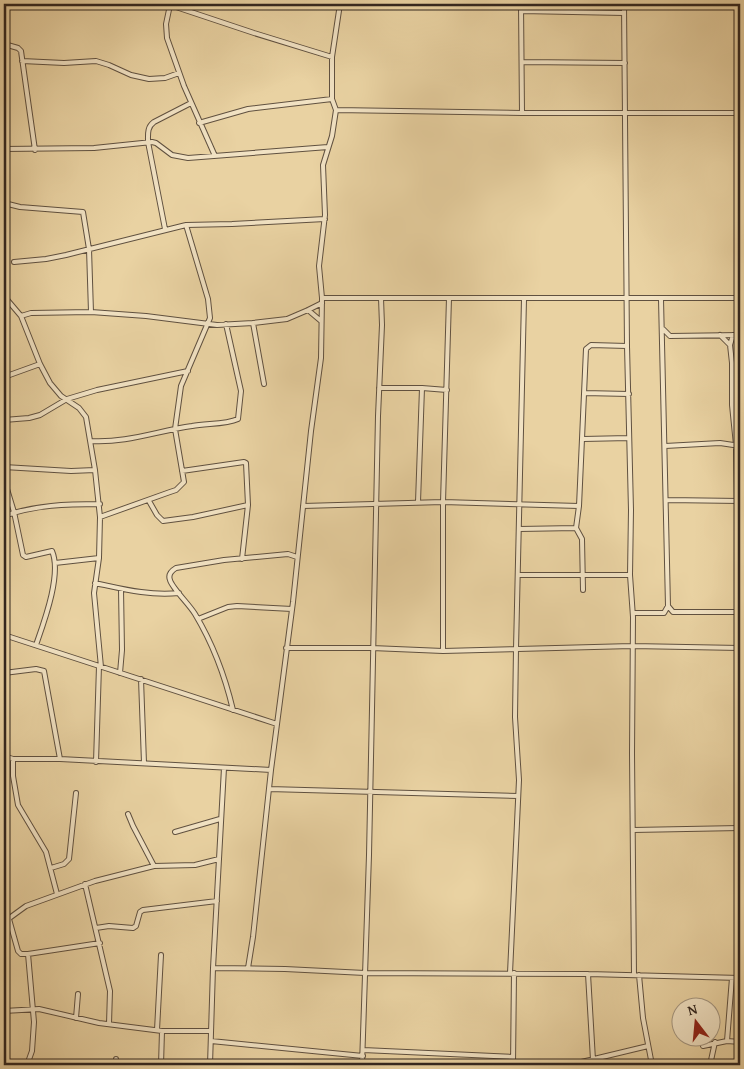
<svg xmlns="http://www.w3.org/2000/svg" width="744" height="1069" viewBox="0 0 744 1069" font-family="'Gentium Book Plus',serif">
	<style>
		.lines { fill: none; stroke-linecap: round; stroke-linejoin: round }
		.street-casing { stroke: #605140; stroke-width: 6 }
		.street { stroke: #f1e2c3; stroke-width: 4 }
	</style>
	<rect width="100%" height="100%" fill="#e9d2a2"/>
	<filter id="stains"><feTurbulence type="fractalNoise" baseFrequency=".004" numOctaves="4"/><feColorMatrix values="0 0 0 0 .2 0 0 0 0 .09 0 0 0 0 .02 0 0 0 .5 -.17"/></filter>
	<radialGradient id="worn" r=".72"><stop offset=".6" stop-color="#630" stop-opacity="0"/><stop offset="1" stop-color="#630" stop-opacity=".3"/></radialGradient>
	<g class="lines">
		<defs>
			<path id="street" d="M167 4 254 33 332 57
				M521 4 522 113
				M624 4 627 346 631 510 630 575 633 617 632 753 634 975
				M170 5 166 24 167 38 184 86 215 156
				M521 11 624 13
				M4 44 18 48 21 51 35 150
				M22 61 64 63 96 61 109 65 131 75 149 79 165 78 179 73
				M522 62 625 63
				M336 110 522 113H740
				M199 123 248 109 332 99
				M4 149 94 148 152 142 156 143 172 155 188 158 328 147
				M4 203 20 207 83 212 89 249 91 312
				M165 229 148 142C148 134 147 127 154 122L191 103
				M14 262 46 259 66 255 186 225 232 224 325 219
				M4 296 21 316 40 364 50 383 61 396 79 408 86 417 95 470 100 517 99 558 94 593 101 667
				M322 298H740
				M661 299 668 606
				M308 310 321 321
				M21 316 31 313 91 312 146 316 217 325 253 323 287 319 308 310 322 303
				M253 323 264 384
				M663 329 670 336 740 335
				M720 335 730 345
				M733 335 730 345 732 363V405L736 445 737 507 740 525
				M4 377 40 364
				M379 388H422L447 390
				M584 393 629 394
				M4 420 29 418 40 415 67 399 97 390 188 371
				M583 439 629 438
				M91 441C127 443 157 431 192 426 206 423 225 425 238 419L241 391 226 324
				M665 446 720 443 740 446
				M4 467 71 471 95 470
				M182 471 244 462 246 463 248 505 242 559
				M4 479 14 512 23 555 26 557 52 551C62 574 44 622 36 645
				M667 500 740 501
				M149 501 157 515 163 521 193 517 248 505
				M418 502 422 388
				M303 506 443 502 579 506
				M4 516C35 505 67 504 100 504
				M100 517 170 492 176 490 184 482 175 429 181 386 210 318 208 299 186 225
				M519 529 576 528
				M55 563 99 558
				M518 575H630
				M95 583C123 589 149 596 179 593
				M583 590 582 539 576 528 579 506 586 349 591 345 627 346
				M633 613H664L668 606 673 612H740
				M198 619 228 607 237 606 292 609
				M4 635 277 724
				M286 648H372L443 651 632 646 740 648
				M443 651V502L449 298
				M4 673 36 669 44 671 60 759
				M120 673 122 650 121 589
				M141 679 144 763
				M4 703 7 726 5 756
				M233 710C225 676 213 644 195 614 189 604 172 588 170 580 168 575 171 571 176 568L224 560 288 554 297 557
				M4 756 13 759H60L271 770
				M13 759V776L18 805 46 852 57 894
				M96 762 99 666
				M269 789 518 796
				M128 814 133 826 154 866
				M633 830 740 828
				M175 832 220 819
				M51 868 64 864 69 859 76 793
				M85 884 110 991 109 1024
				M9 919 18 951 21 954H28L100 943
				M4 922 26 906 95 881 154 866 195 865 219 859
				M96 928 109 926 133 928 136 926 140 912 143 910 217 901
				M213 968 224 768
				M248 968 253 937 271 770 293 602 311 431 321 358 322 298 319 266 325 215 323 165 332 136 336 110 332 99V57L340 4
				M510 973 519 780 515 717 516 649 524 299
				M588 974 593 1060
				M639 975 643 1018 652 1065
				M4 1011 39 1009 99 1023 162 1031H211
				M76 1018 78 994
				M157 1030 161 955
				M211 1041 363 1056
				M727 1041 732 978
				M703 1046 727 1041 740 1042
				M363 1050 513 1057
				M27 1065 32 1051 34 1022 28 954
				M116 1065V1059
				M161 1065 162 1031
				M210 1065 213 968 285 969 365 973 588 974 740 978
				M362 1065 369 855 378 416 382 325 381 298
				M513 1065 514 973
				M569 1065 648 1046
				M710 1065 715 1042"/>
		</defs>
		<use href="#street" class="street-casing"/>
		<use href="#street" class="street"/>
	</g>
	<rect width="744" height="1069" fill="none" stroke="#e9d2a2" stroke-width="20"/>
	<rect x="5" y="5" width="734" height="1059" fill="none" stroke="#32261f" stroke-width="2.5"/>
	<rect x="10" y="10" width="724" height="1049" fill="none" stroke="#32261f"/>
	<g transform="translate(696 1022) rotate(344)"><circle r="24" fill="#f1e2c3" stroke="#a59781"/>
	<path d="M0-4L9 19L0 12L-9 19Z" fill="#8f2418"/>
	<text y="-8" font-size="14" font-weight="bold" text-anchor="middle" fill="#32261f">N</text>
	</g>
	<rect width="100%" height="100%" filter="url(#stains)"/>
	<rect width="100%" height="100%" fill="url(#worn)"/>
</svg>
